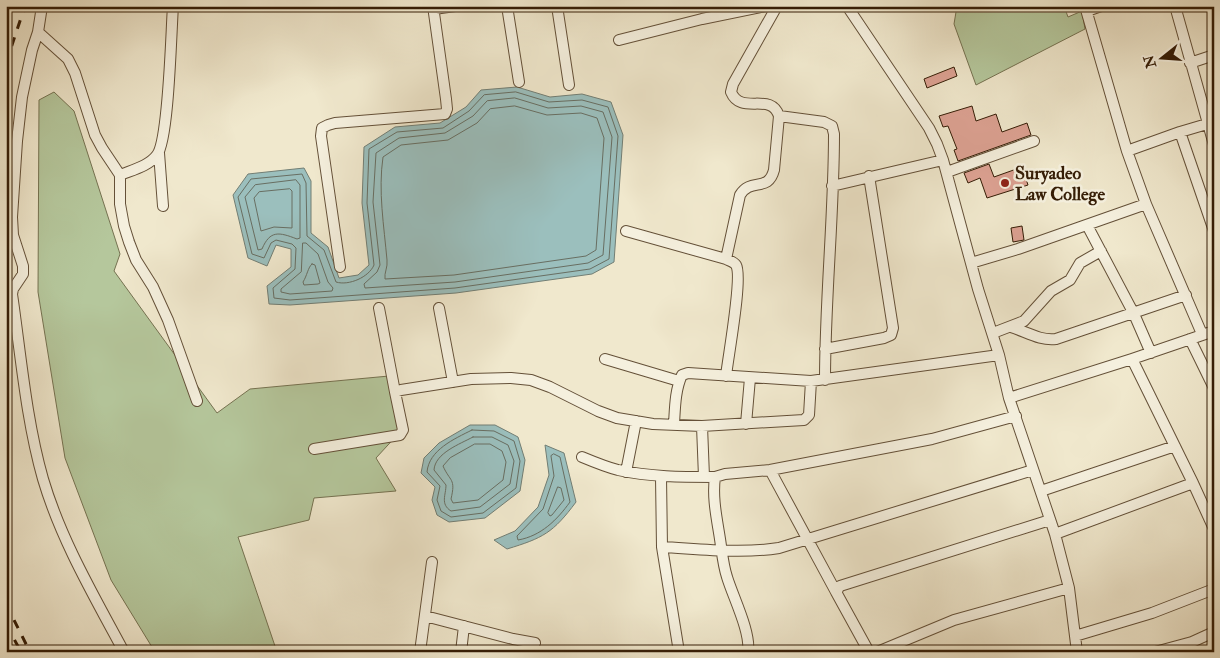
<svg xmlns="http://www.w3.org/2000/svg" width="1220" height="658" viewBox="0 0 1220 658" font-family="'IM FELL Double Pica',serif">
	<style>
		.green { fill: #b5c79c; stroke: #757251 }
		.water { fill: #9bbfbd; stroke: #727e74 }
		.lines { fill: none; stroke-linecap: round; stroke-linejoin: round }
		.shore { stroke: #686e62; stroke-width: 1 }
		.building { fill: #dca192; stroke: #351d06 }
		.minor-casing { stroke: #645038; stroke-width: 12 }
		.minor { stroke: #f5f0de; stroke-width: 10 }
		.rail { stroke: #351d06; stroke-width: 3; stroke-dasharray: 9 9; stroke-linecap: butt }
		.poi-dot { fill: #8f2418; stroke: #f5f0de; stroke-width: 2 }
		.labels { text-anchor: middle; dominant-baseline: central; stroke-width: 5; stroke-linejoin: round; paint-order: stroke }
		.poi-label { font-size: 18px; font-weight: bold; fill: #351d06; stroke: #f5f0de; text-anchor: start }
	</style>
	<rect width="100%" height="100%" fill="#f0e8cd"/>
	<filter id="stains"><feTurbulence type="fractalNoise" baseFrequency=".004" numOctaves="4"/><feColorMatrix values="0 0 0 0 .2 0 0 0 0 .09 0 0 0 0 .02 0 0 0 .5 -.17"/></filter>
	<radialGradient id="worn" r=".72"><stop offset=".6" stop-color="#630" stop-opacity="0"/><stop offset="1" stop-color="#630" stop-opacity=".3"/></radialGradient>
	<path class="green" d="M957 6H1064L1068 17 1082 11 1085 29 976 85 954 24Z
		M54 92 74 111 120 254 114 271 217 413 250 389 389 376 399 433 376 458 396 491 314 498 309 520 238 537 277 652H155L111 580 65 458 38 292 39 100Z"/>
	<path class="water" d="M517 87 550 97 582 94 611 102 623 135 614 262 592 274 456 293 290 305 269 304 267 286 291 267V249L276 245 267 266 248 258 233 195 248 174 304 168 311 181V233L328 247 339 278 358 275 369 265 362 203 364 147 395 127 440 123 466 107 481 90Z
		M470 425H495L518 437 525 460 520 491 485 518 449 522 437 515 432 500 435 487 421 473 424 458 439 443Z
		M545 445 564 453 576 502C553 533 543 538 507 549L494 540 515 531 538 507 549 475Z"/>
	<g class="lines">
		<path class="shore" d="M516 92 549 102 582 100 608 107 618 136 609 259 590 269 455 288 290 300 274 298 273 288 295 269 296 248 292 244 276 240 271 243 264 258 252 254 238 197 251 179 302 174 306 183 307 236 324 250 336 282C349 286 369 277 374 265L367 203 369 149 397 132 443 128 469 111 484 95Z
			M515 98 548 108 581 106 603 112 612 137 603 255 588 263 455 282 365 288 364 284 377 272 380 265 373 202 376 153 399 138 445 133 473 116 487 101Z
			M515 106 547 115 581 113 597 118 604 138 596 250 586 256 454 275 385 279C384 273 388 267 387 260 384 226 378 191 383 157L401 145 448 140 477 123 490 109Z
			M296 180 300 185V238L297 239C279 232 270 230 262 249L258 250 245 197 255 185Z
			M290 189 292 191V228L274 227 261 231 254 198 259 192Z
			M303 243H306L318 254 328 282 333 288 332 291 290 294 281 292V289L301 272Z
			M312 264 315 265 320 283 318 284 304 285 303 282C307 276 308 267 312 264Z
			M472 430 494 431 514 441 520 461 516 488 483 513 451 517 441 511 437 500 440 486 427 472C429 450 454 439 472 430Z
			M473 437H492L508 445 514 461 510 484 480 507 451 511C440 504 446 495 446 485L434 470C435 453 460 444 473 437Z
			M475 444H490L502 451 506 462 503 480 478 500 453 503 451 499C456 478 450 482 443 466L450 458Z
			M554 454 560 457 570 502C557 520 541 536 518 540L517 536 543 509 554 476 551 456Z
			M558 487 561 488 564 500 552 515 550 516 548 513Z"/>
	</g>
	<path class="building" d="M954 67 957 76 927 88 924 79Z
		M972 106 976 121 996 114 1002 132 1027 123 1031 135 958 161 954 150 957 149 948 126 943 127 939 116Z
		M989 164 994 177 1022 167 1028 185 987 198 980 178 968 183 964 173Z
		M1022 226 1024 240 1013 242 1011 228Z"/>
	<g class="lines">
		<defs>
			<path id="minor" d="M42 6 38 32 32 50 22 97 17 141 12 217 13 235 23 266V274L13 289 12 294C21 356 26 419 43 479 61 540 94 596 124 652
				M507 6 519 82
				M557 6 569 85
				M847 6 929 128 937 144 943 160 978 289 999 355 1009 398 1055 534 1069 588 1077 652
				M1085 6 1127 151 1146 204 1202 334
				M1175 6 1214 145
				M434 9 455 6
				M1087 11 1101 6
				M38 32 68 59 75 73 95 135 102 148 120 175C132 170 149 166 157 155 169 139 171 32 173 6
				M619 40 702 19 766 6
				M1190 63 1214 55
				M779 116 824 122 832 126 834 134C834 216 825 298 825 380
				M1180 132 1214 231
				M1127 151 1180 132 1207 124
				M159 153 163 206
				M947 172 1034 141
				M120 175V204L124 226 129 242 136 260 153 287 168 320 197 401
				M832 186 943 160
				M1087 225 1134 314 1151 353
				M626 231 726 259C730 261 734 262 736 265 743 277 728 357 726 376
				M726 259 740 195C751 177 768 193 774 170L779 116C771 91 741 116 731 92L733 84 777 6
				M971 263 1018 249 1146 204
				M340 267 321 136 322 128 328 125 335 123 445 114 447 109 446 99 433 6
				M379 308 395 392
				M439 308 453 382
				M1011 327C1027 332 1040 341 1056 339L1186 295
				M993 333 1024 321 1051 291 1070 280 1080 263 1101 251
				M1190 339 1214 388
				M825 349 884 338 891 335 893 328 869 176
				M605 359 679 381
				M1132 359 1193 483 1214 529
				M1009 398 1132 359 1214 331
				M674 424C675 408 675 390 682 375L688 373 811 381 999 355
				M746 424 750 378
				M702 426 704 477
				M314 449 400 435 403 430 395 392 401 390 471 379 511 378 531 380 550 387 598 411 617 418 653 424 702 426 804 420 809 415 811 381
				M582 457C594 462 606 467 618 470 650 477 682 477 715 477
				M770 470 836 592
				M626 472 636 421
				M661 477 662 547 679 652
				M1041 491 1175 446
				M1055 534 1193 483
				M662 547C700 549 741 554 779 548L1033 470
				M425 616 513 639 535 643
				M1075 636 1152 613 1214 589
				M420 652 432 562
				M461 652 464 626
				M748 652C751 632 733 597 727 577 723 565 722 552 720 539 717 519 712 498 715 477L725 474 770 470 932 439 1016 416
				M869 652 836 592 840 586 1050 520
				M877 652 954 620 1069 588
				M1155 652 1192 642 1214 632"/>
		</defs>
		<use href="#minor" class="minor-casing"/>
		<use href="#minor" class="minor"/>
		<path class="rail" d="M6 63 25 6
			M6 604 30 652
			M6 624 21 652
			M6 646 9 652"/>
	</g>
	<circle class="poi-dot" cx="1005" cy="183" r="5"/>
	<g class="labels">
		<g class="poi-label">
			<text x="1015" y="173">Suryadeo<tspan x="1015" dy="21">Law College</tspan></text>
		</g>
	</g>
	<rect width="1220" height="658" fill="none" stroke="#f0e8cd" stroke-width="25"/>
	<rect x="8" y="8" width="1205" height="643" fill="none" stroke="#351d06" stroke-width="2.5"/>
	<rect x="12" y="12" width="1195" height="633" fill="none" stroke="#351d06"/>
	<g transform="translate(1162 58) rotate(253)" stroke="#f5f0de" stroke-width="4" paint-order="stroke">
	<path d="M0-4L9 19L0 12L-9 19Z" fill="#351d06"/>
	<text y="-8" font-size="14" font-weight="bold" text-anchor="middle" fill="#351d06">N</text>
	</g>
	<rect width="100%" height="100%" filter="url(#stains)"/>
	<rect width="100%" height="100%" fill="url(#worn)"/>
</svg>
